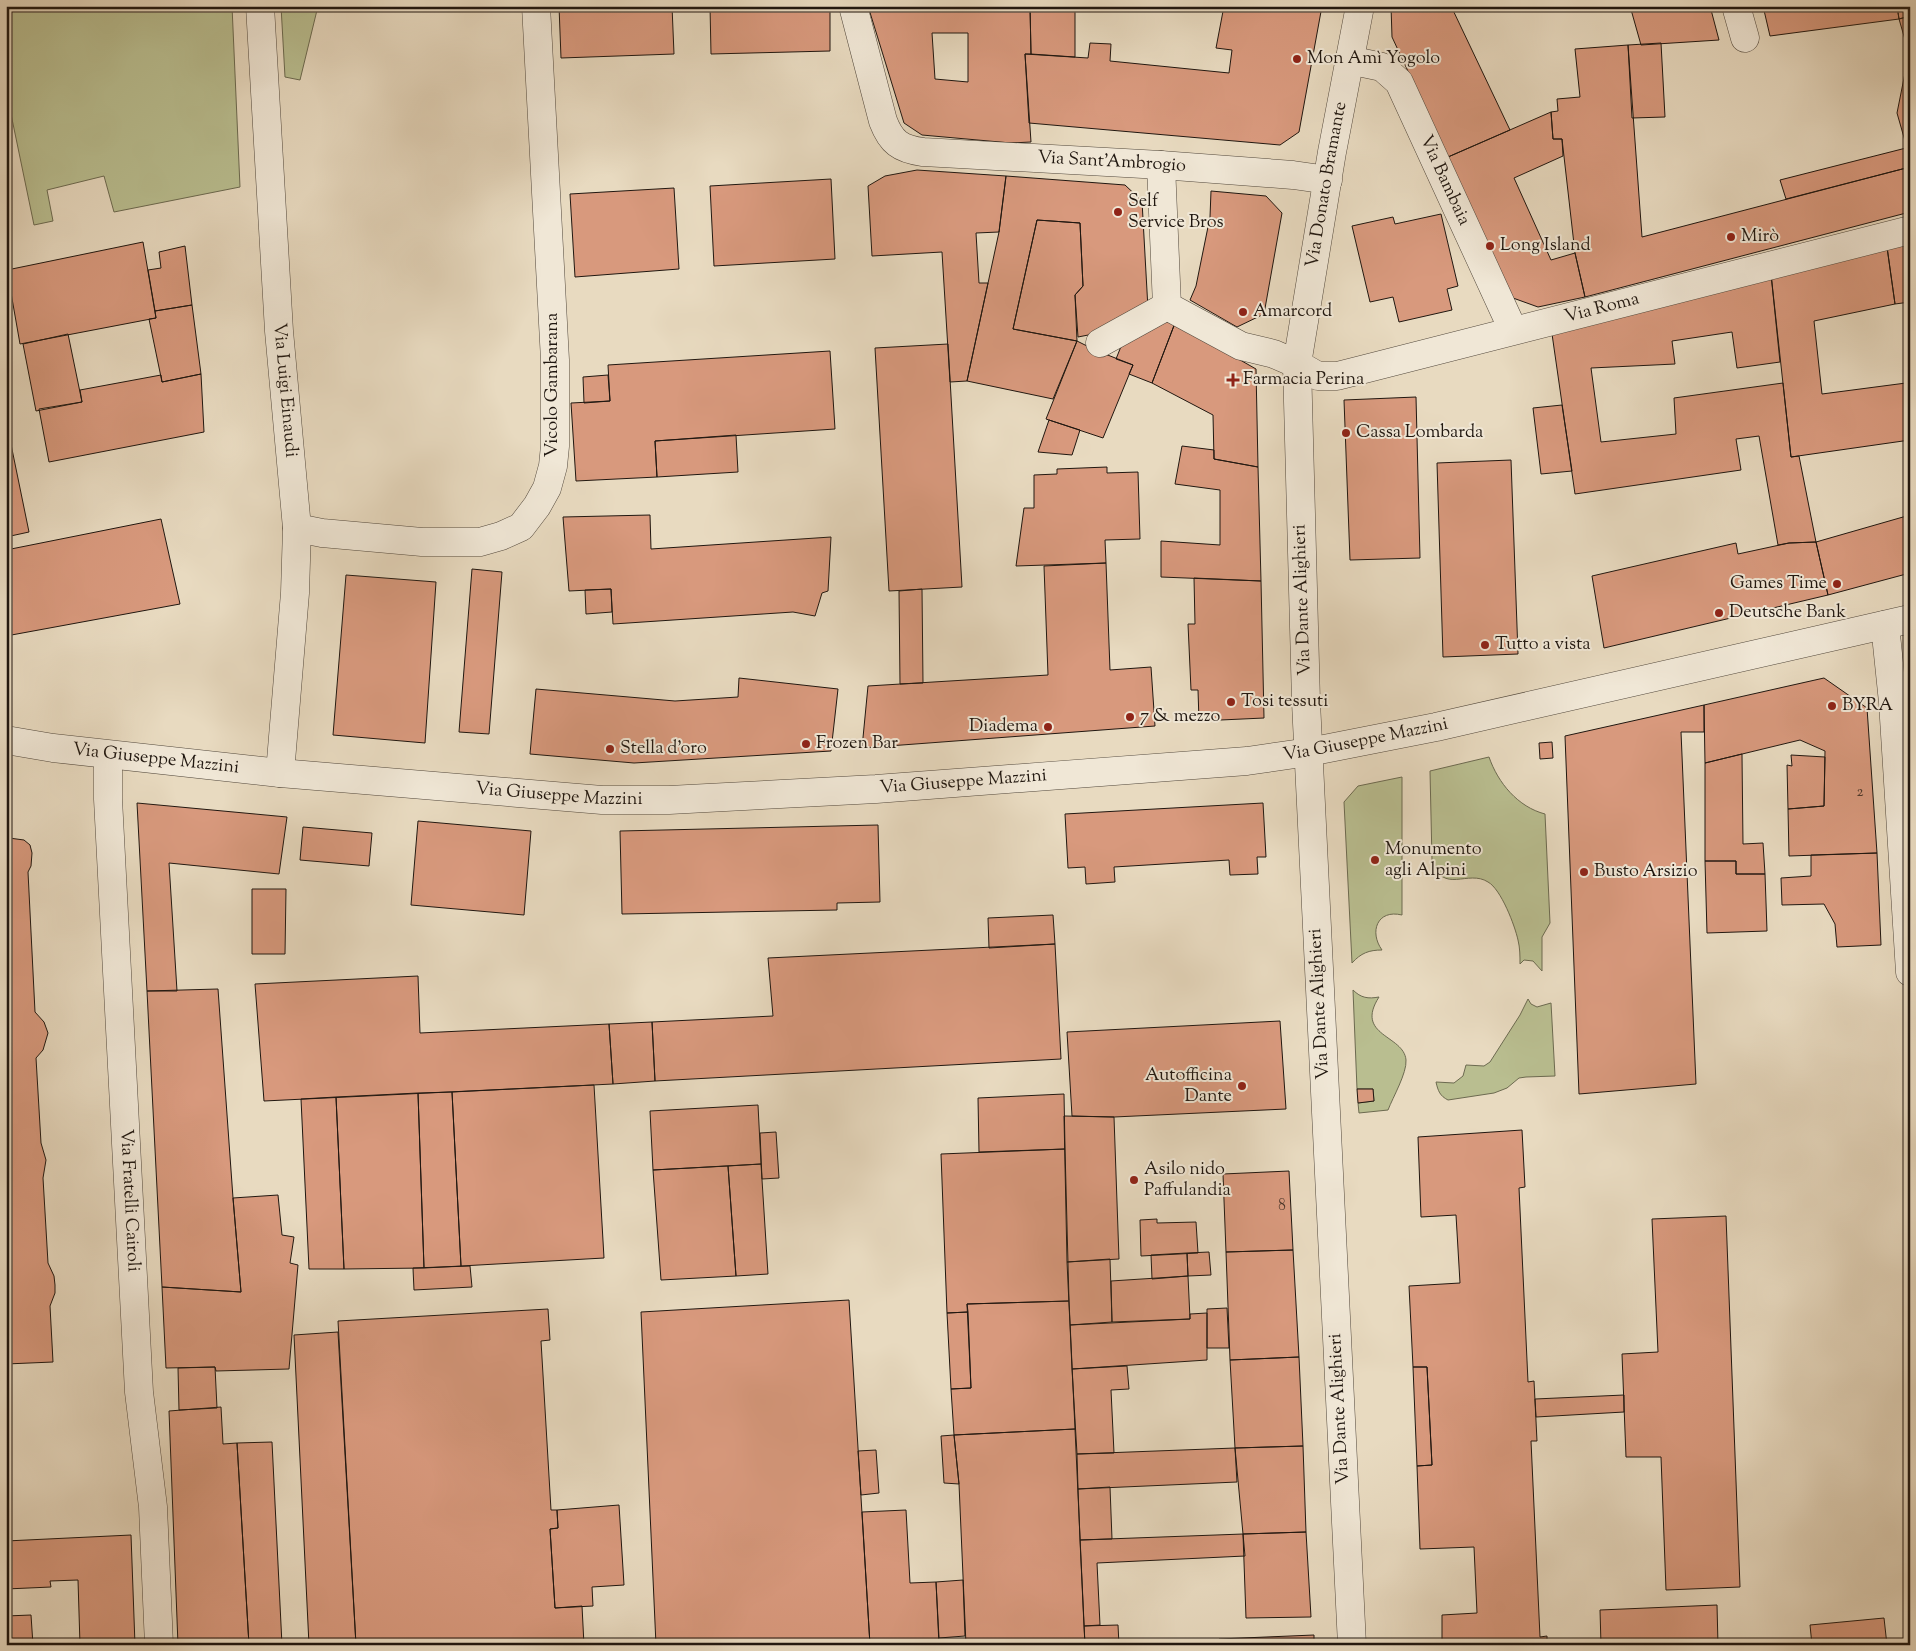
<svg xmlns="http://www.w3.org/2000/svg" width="1916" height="1651" viewBox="0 0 1916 1651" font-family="'Sorts Mill Goudy',serif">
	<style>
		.green { fill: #b9be90; stroke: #6c6a50 }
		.building { fill: #d8997d; stroke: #201710; fill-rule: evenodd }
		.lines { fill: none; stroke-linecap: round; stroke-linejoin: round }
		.street-casing { stroke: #52483c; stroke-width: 29 }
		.street { stroke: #f0e7d6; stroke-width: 28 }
		.poi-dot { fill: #8f2418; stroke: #f0e7d6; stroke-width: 2 }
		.labels { text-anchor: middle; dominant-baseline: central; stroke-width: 4; stroke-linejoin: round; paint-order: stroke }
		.number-label { font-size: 15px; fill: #4e382b }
		.poi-label { font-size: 18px; fill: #201710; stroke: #f0e7d6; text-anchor: start }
		.street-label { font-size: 18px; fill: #201710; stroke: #f0e7d6 }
	</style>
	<rect width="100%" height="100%" fill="#e8dac0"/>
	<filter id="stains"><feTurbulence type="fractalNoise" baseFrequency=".004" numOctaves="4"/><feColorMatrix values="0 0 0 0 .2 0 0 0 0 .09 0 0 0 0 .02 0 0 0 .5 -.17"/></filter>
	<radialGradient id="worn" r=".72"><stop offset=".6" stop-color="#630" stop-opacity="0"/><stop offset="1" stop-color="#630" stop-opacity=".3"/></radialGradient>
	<path class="green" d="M6 6H232L240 187 114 212 104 176 47 190 53 221 34 225 6 90Z
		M281 6H318L300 80 285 77Z
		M1489 757C1498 783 1518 807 1545 814L1550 923 1542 937V971L1533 961 1524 960 1520 964C1520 956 1520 948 1518 940 1515 926 1501 889 1488 882 1468 869 1443 895 1432 861L1430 771Z
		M1402 777V915C1377 909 1369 932 1382 950 1369 950 1361 953 1352 963L1344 802 1358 786Z
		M1353 990C1361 998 1368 999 1379 997 1354 1036 1404 1035 1406 1060 1407 1073 1393 1097 1388 1110L1359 1113 1358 1103 1374 1101 1373 1089H1357Z
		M1528 999 1531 1004 1537 1007 1551 1003 1555 1076 1526 1077 1519 1078 1507 1088 1494 1093 1448 1100C1440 1096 1438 1091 1436 1082L1454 1083 1463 1076 1466 1065 1484 1066 1490 1062 1520 1015Z"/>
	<path class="building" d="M559 6H672L674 54 561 58Z
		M710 6H830V51L711 54Z
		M868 6H1030L1031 54H1025L1031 142 1011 143 922 135 904 123ZM932 33H968V82L935 79Z
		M1030 6H1075V57L1031 54Z
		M1224 6H1322L1299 132 1280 145 1029 123 1025 54 1088 58 1090 43 1111 44 1110 61 1229 73 1232 50 1216 48Z
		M1391 6H1451L1510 130 1448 157 1392 37Z
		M1630 6H1710L1719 40 1641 45Z
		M1763 6H1897L1899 19 1770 36Z
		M1897 6H1910V16L1899 19Z
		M1910 16V57L1899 19Z
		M1661 43 1665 117 1632 118 1628 45Z
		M1628 45 1642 237 1910 167V212L1585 297 1575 253 1562 139H1553L1551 112 1558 111 1557 99 1580 97 1575 49Z
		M1910 67V147L1907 148 1897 113 1906 68Z
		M1551 112 1553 139H1562L1563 156 1514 178 1551 260 1575 253 1585 297 1538 307 1513 298 1448 157Z
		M1910 147V167L1786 199 1780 180Z
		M917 170 1006 176 999 232 976 233 979 283H988L967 381 950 382 942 252 872 256 868 186 885 176Z
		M1006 176 1125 185 1142 201 1148 309 1119 329 1078 337 1075 295 1083 286 1080 223 1037 220 1013 329 1077 341 1053 399 967 381 999 232Z
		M831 179 835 259 714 266 710 186Z
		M674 188 679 269 575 277 570 194Z
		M1211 191 1266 196 1282 213 1264 314 1237 327 1190 300 1196 286 1210 217Z
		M1441 214 1458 286 1447 289 1452 310 1399 322 1393 297 1370 302 1352 226 1393 217 1395 224Z
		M1037 220 1080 223 1083 286 1075 295 1077 341 1013 329Z
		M1910 241V302L1895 304 1887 247Z
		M143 242 156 318 20 344 7 270Z
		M185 246 192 305 155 311 148 270 161 268 159 252Z
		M1887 247 1895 304 1814 321 1822 394 1906 383 1910 418V440L1791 457 1771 274Z
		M1771 274 1780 362 1737 368 1732 332 1672 341 1675 364 1591 368 1601 442 1676 434 1674 398 1783 383 1791 457 1799 456 1816 542 1789 543 1778 545 1759 436 1736 439 1741 470 1575 494 1551 327Z
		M192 305 201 374 162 382 149 319 156 318 155 311Z
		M1155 320 1175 323 1152 383 1129 374 1133 365 1116 359 1126 334Z
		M1175 323 1256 369 1258 467 1214 459 1213 415 1152 383Z
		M68 334 82 402 36 411 23 344Z
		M1077 341 1095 350 1133 365 1103 438 1046 419Z
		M948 344 962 587 889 591 875 348Z
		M830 351 835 429 655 441 657 477 576 481 571 403 610 401 608 365Z
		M201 374 204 432 49 462 39 409 82 402 80 390 161 375 162 382Z
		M608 375 610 401 584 403 583 377Z
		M1416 397 1420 558 1350 560 1344 400Z
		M1562 405 1572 471 1541 474 1533 408Z
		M6 420 29 532 6 537Z
		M1049 420 1080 430 1072 455 1038 452Z
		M736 435 738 472 657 477 655 441Z
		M1182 446 1214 450V459L1258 467 1261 581 1161 577V541L1220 545V490L1175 484Z
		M1511 460 1518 654 1443 657 1437 463Z
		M1107 467V473L1138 472 1140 539 1105 540 1106 563 1016 566 1024 508H1034V475L1057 474V469Z
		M650 515 651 549 831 537 828 591 822 593 815 616 793 612 613 624 611 589 569 591 563 517Z
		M1910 515V573L1828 595 1816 542Z
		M161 519 180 604 6 636V550Z
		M1816 542 1828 595 1604 648 1592 576 1736 543 1738 554 1789 543Z
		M1106 563 1110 670 1151 667 1155 726 862 748 868 686 1048 675 1044 566Z
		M472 569 502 572 489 734 459 732Z
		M346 575 436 582 425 743 333 735Z
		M1194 578 1261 581 1264 718 1199 721 1198 690H1191L1188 624H1195Z
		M611 589 612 612 586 614 585 590Z
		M922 589 923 683 900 684 899 591Z
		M739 678 838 689 831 751 634 763 530 754 536 689 675 701 738 697Z
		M1824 678 1867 708 1877 853 1789 856 1788 809 1824 806 1825 751 1800 740 1705 763 1704 705Z
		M1704 705V732H1681L1696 1084 1579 1094 1565 736Z
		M1552 742 1553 758 1540 759 1539 743Z
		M1742 754 1743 844 1763 843 1765 874H1736V861H1705V763Z
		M1791 755 1825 757 1824 806 1788 809 1787 765 1792 766Z
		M137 803 287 817 279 874 169 863 177 991H147Z
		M1263 803 1266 857H1257L1258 874 1230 875 1229 860 1114 867 1115 882 1086 884 1085 867 1068 868 1065 814Z
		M418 821 531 831 524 915 411 905Z
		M878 825 880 902 837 903V910L622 914 620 831Z
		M303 827 372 833 369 866 300 860Z
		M9 838 24 840 30 845 32 853 31 866 28 872 35 1012 44 1022 48 1033 43 1050 36 1058 41 1143 46 1160 43 1178 48 1263 54 1276 55 1285V1293L50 1306 53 1362 6 1364V839Z
		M1877 853 1881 945 1837 947 1835 924 1824 904 1782 905 1781 878 1811 876V855Z
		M1705 861H1736V874H1765L1767 931 1707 933Z
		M252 889H286L285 954H252Z
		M1053 915 1055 944 989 948 988 918Z
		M1055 944 1061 1059 655 1081 652 1022 773 1016 768 958Z
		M418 976 420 1033 609 1024 613 1084 264 1101 255 984Z
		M218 989 233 1198 241 1292 162 1287 147 991Z
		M1280 1021 1286 1109 1114 1117 1072 1116 1067 1032Z
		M652 1022 655 1081 613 1084 609 1024Z
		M594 1085 604 1258 461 1266 452 1092Z
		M1357 1089H1373L1374 1101 1358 1103Z
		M452 1092 461 1266 424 1268 418 1093Z
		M418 1093 424 1268 344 1269 336 1097Z
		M1064 1094 1065 1149 979 1152 978 1098Z
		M336 1097 344 1269H309L301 1099Z
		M758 1105 761 1164 653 1170 650 1111Z
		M1064 1116 1114 1117 1119 1259 1067 1262Z
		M1522 1130 1525 1187 1519 1188 1528 1382 1534 1381 1537 1441H1531L1540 1637 1547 1636V1645H1442V1615L1477 1613 1474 1547 1420 1549 1417 1466 1432 1465 1427 1367H1413L1409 1286 1460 1283 1456 1215 1421 1217 1418 1137Z
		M776 1132 779 1178 762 1179 760 1133Z
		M1065 1149 1069 1301 967 1304 968 1312 947 1313 941 1154Z
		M761 1164 768 1274 736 1276 728 1166Z
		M728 1166 736 1276 661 1280 653 1170Z
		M1289 1171 1293 1250 1226 1252 1223 1174Z
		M278 1195 282 1235 294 1237 290 1263 298 1265 289 1369 216 1371 215 1367 166 1368 162 1287 241 1292 233 1198Z
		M1726 1216 1740 1587 1666 1590 1661 1457H1626L1622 1354 1658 1352 1652 1219Z
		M1157 1219V1223L1196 1222 1198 1253 1141 1256 1140 1220Z
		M1293 1250 1299 1357 1230 1360 1226 1252Z
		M1209 1252 1211 1275 1188 1276 1187 1253Z
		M1187 1253 1188 1276 1152 1279 1151 1255Z
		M1110 1259 1112 1322 1070 1325 1067 1262Z
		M470 1266 472 1287 414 1290 413 1268Z
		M1188 1276 1190 1319 1112 1322 1111 1281Z
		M849 1300 870 1645H656L641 1312Z
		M1069 1301 1075 1429 954 1435 951 1389 971 1388 967 1304Z
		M1227 1308 1229 1348H1207V1309Z
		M548 1309 550 1340 541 1341 551 1510H557L558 1528 550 1529 555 1608 582 1606 584 1645H356L338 1321Z
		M968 1312 971 1388 951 1389 947 1313Z
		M1207 1313V1360L1072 1369 1070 1325 1190 1319V1314Z
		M338 1332 356 1645H309L294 1335Z
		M1299 1357 1303 1446 1235 1448 1230 1360Z
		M1127 1366 1129 1389 1111 1390 1114 1453 1077 1454 1072 1369Z
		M215 1367 217 1408 179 1410 178 1368Z
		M1413 1367H1427L1432 1465 1417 1466Z
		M1624 1395V1412L1536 1417 1535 1399Z
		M221 1407 223 1444 237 1443 249 1645H178L169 1411Z
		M1075 1429 1085 1645H966L959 1484 954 1435Z
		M954 1435 959 1484 944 1483 941 1436Z
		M272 1442 282 1645H249L237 1443Z
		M1303 1446 1306 1532 1243 1534 1235 1448Z
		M1235 1448 1237 1482 1078 1489 1077 1454Z
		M876 1450 879 1493 861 1495 858 1451Z
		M1110 1487 1112 1539 1080 1540 1078 1489Z
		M619 1505 624 1585 592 1587 593 1606 555 1608 550 1529 558 1528 557 1510Z
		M906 1510 910 1583 936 1582 939 1645H870L862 1512Z
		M1306 1532 1311 1617 1246 1618 1243 1534Z
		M1243 1534 1245 1556 1097 1563 1100 1625 1084 1626 1080 1540Z
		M131 1535 135 1645H80L78 1580 50 1581 51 1587 6 1589V1541Z
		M963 1580 965 1636 939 1638 936 1582Z
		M1717 1605 1718 1645H1601L1600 1610Z
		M31 1615 33 1645H6V1616Z
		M1884 1618 1887 1645H1812L1810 1625Z
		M1118 1625 1119 1645H1085L1084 1626Z
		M1314 1635V1645H1219V1639Z"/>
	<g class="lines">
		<defs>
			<g id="street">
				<path id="s1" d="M260 6 279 331 297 528 295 593 280 773"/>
				<path id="s2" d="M853 6 883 121C891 142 900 149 923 152L1161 165 1293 175 1328 180"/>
				<path d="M1736 6 1745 38"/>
				<path id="s3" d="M1349 60 1382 67 1399 82 1513 330"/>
				<path id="s4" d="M1161 165 1167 306 1241 346 1274 354 1297 364 1318 376H1337L1349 373 1910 230"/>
				<path d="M1100 343 1167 306"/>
				<path d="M297 528 322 533 422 542H480L501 536 521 527 537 506 547 488 553 466 555 446V360L536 6"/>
				<path d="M1885 625 1893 702 1910 972"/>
				<path id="s5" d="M6 740 53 748 280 773 602 800H669L876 789 1247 761 1309 752 1436 727 1910 619"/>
				<path id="s6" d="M108 755V799L139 1392 153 1507 159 1645"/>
				<path id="s7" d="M1352 1645 1306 702 1297 364 1332 152 1360 6"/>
			</g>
		</defs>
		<use href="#street" class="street-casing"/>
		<use href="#street" class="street"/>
	</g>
	<g class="poi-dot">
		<circle cx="1297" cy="59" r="5"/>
		<circle cx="1118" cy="212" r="5"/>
		<circle cx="1731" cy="237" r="5"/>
		<circle cx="1490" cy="246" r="5"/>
		<circle cx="1243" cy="312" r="5"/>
		<path d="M1230.5 372.5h5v5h5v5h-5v5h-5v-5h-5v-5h5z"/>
		<circle cx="1346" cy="433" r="5"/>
		<circle cx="1837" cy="584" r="5"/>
		<circle cx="1719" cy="613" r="5"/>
		<circle cx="1485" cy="645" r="5"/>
		<circle cx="1231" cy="702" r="5"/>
		<circle cx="1832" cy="706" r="5"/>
		<circle cx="1130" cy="717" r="5"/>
		<circle cx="1048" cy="727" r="5"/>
		<circle cx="806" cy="744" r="5"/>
		<circle cx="610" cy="749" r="5"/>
		<circle cx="1375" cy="860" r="5"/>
		<circle cx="1584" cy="872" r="5"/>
		<circle cx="1242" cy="1086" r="5"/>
		<circle cx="1134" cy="1180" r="5"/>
	</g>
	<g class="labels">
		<g class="number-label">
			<text x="1860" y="792">2</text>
			<text x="1282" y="1206">8</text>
		</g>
		<g class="poi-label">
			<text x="1307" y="59">Mon Amì Yogolo</text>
			<text x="1128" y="202">Self<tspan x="1128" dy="21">Service Bros</tspan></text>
			<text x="1741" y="237">Mirò</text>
			<text x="1500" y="246">Long Island</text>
			<text x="1253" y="312">Amarcord</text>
			<text x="1243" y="380">Farmacia Perina</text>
			<text x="1356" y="433">Cassa Lombarda</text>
			<text x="1827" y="584" text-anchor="end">Games Time</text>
			<text x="1729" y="613">Deutsche Bank</text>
			<text x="1495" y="645">Tutto a vista</text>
			<text x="1241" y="702">Tosi tessuti</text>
			<text x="1842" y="706">BYRA</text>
			<text x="1140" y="717">7 &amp; mezzo</text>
			<text x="1038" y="727" text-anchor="end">Diadema</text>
			<text x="816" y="744">Frozen Bar</text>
			<text x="620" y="749">Stella d'oro</text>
			<text x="1385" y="850">Monumento<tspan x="1385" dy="21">agli Alpini</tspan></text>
			<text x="1594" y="872">Busto Arsizio</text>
			<text x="1232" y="1076" text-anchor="end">Autofficina<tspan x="1232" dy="21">Dante</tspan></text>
			<text x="1144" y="1170">Asilo nido<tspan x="1144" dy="21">Paffulandia</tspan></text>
		</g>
		<g class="street-label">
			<text stroke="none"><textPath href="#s2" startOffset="362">Via Sant'Ambrogio</textPath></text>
			<text stroke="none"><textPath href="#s3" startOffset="165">Via Bambaia</textPath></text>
			<text stroke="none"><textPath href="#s7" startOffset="1464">Via Donato Bramante</textPath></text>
			<text stroke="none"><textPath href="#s4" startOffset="601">Via Roma</textPath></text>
			<text transform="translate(553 385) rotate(-90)">Vicolo Gambarana</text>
			<text stroke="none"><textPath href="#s1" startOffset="385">Via Luigi Einaudi</textPath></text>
			<text transform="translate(1303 600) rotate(-92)">Via Dante Alighieri</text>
			<text stroke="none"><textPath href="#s5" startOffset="1366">Via Giuseppe Mazzini</textPath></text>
			<text stroke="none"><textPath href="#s5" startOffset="151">Via Giuseppe Mazzini</textPath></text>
			<text stroke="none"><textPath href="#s5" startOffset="961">Via Giuseppe Mazzini</textPath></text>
			<text stroke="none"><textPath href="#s5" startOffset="556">Via Giuseppe Mazzini</textPath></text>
			<text transform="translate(1320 1004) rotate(-93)">Via Dante Alighieri</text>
			<text stroke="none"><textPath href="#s6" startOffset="446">Via Fratelli Cairoli</textPath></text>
			<text transform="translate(1340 1409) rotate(-93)">Via Dante Alighieri</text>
		</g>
	</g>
	<rect width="1916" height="1651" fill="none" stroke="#e8dac0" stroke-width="25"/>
	<rect x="8" y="8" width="1901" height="1636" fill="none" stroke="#201710" stroke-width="2.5"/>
	<rect x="12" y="12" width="1891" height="1626" fill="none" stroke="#201710"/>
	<rect width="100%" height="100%" filter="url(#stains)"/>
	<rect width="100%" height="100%" fill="url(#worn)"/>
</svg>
